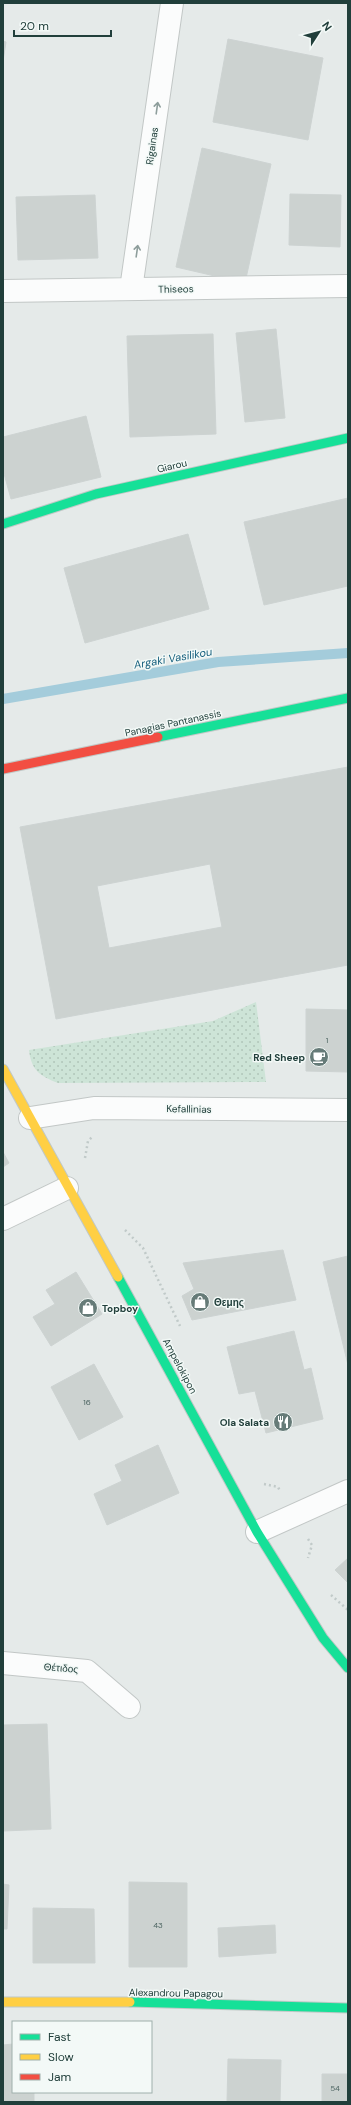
<svg xmlns="http://www.w3.org/2000/svg" width="351" height="2105" viewBox="0 0 351 2105" font-family="'DM Sans',sans-serif">
	<style>
		.grass { fill: url(#grass-dots) }
		.lines { fill: none; stroke-linecap: round; stroke-linejoin: round }
		.stream { stroke: #a4ccdb; stroke-width: 10 }
		.building { fill: #ccd2d0; stroke: #cdd3d2; fill-rule: evenodd }
		.street-casing { stroke: #c2c7c6; stroke-width: 24 }
		.fast-casing { stroke: #c0c8c6; stroke-width: 11 }
		.slow-casing { stroke: #c0c8c6; stroke-width: 11 }
		.jam-casing { stroke: #c0c8c6; stroke-width: 11 }
		.path { stroke: #c1cac9; stroke-width: 2.5; stroke-dasharray: 2 3; stroke-linecap: butt }
		.street { stroke: #fbfcfc; stroke-width: 22 }
		.fast { stroke: #16e098; stroke-width: 9 }
		.slow { stroke: #ffcf43; stroke-width: 9 }
		.jam { stroke: #f24e42; stroke-width: 9 }
		.oneway { stroke: #8e9e9c }
		.labels { text-anchor: middle; dominant-baseline: central; stroke-width: 3; stroke-linejoin: round; paint-order: stroke }
		.number-label { font-size: 8px; fill: #4c6461 }
		.street-label { font-size: 10px; fill: #213f3b; stroke: #f3f9f7 }
		.poi-label { font-size: 10px; font-weight: bold; fill: #213f3b; stroke: #f3f9f7; text-anchor: end }
		.water-label { font-size: 11px; font-style: italic; fill: #18607e; stroke: #f3f9f7 }
	</style>
	<defs>
		<pattern id="grass-dots" width="8" height="8" patternUnits="userSpaceOnUse"><rect width="8" height="8" fill="#cde4d7"/><path d="M2 2h.1M6 6h.1" fill="none" stroke="#b0c5b9" stroke-width="1.8" stroke-linecap="round"/></pattern>
	</defs>
	<rect width="100%" height="100%" fill="#e5eae9"/>
	<path class="grass" d="M256 1002 266 1082 58 1083C40 1076 31 1070 29 1050L213 1021Z"/>
	<g class="lines">
		<path class="stream" d="M3 699 218 662 348 653"/>
	</g>
	<path class="building" d="M228 39 323 58 308 140 213 122Z
		M3 41 6 42 3 61Z
		M202 148 271 164 245 283 176 267Z
		M290 194 341 195 340 247 289 245Z
		M95 195 98 258 18 260 16 197Z
		M276 329 285 418 245 422 236 333Z
		M213 334 216 434 130 437 127 336Z
		M86 416 101 477 11 499 3 470V437Z
		M348 498V586L264 605 244 522Z
		M188 534 209 609 85 643 64 568Z
		M348 767V965L56 1019 20 827ZM210 864 222 927 109 948 97 886Z
		M306 1009 348 1010V1072L306 1071Z
		M3 1152 9 1163 3 1167Z
		M283 1250 296 1300 192 1320 182 1296 194 1289 183 1263Z
		M348 1256V1365L323 1262Z
		M76 1272 102 1314 51 1346 33 1317 55 1304 46 1290Z
		M294 1331 304 1370 311 1368 323 1419 266 1433 255 1391 239 1394 227 1347Z
		M94 1364 123 1417 79 1440 51 1387Z
		M158 1445 179 1493 107 1525 94 1494 122 1481 115 1465Z
		M348 1558V1583L335 1570Z
		M47 1724 51 1829 3 1831V1725Z
		M129 1882 187 1883V1967H129Z
		M3 1884 9 1885 7 1929H3Z
		M33 1908 94 1909 95 1963H33Z
		M275 1925 276 1953 219 1957 218 1928Z
		M13 2044V2092H34V2102H3V2045Z
		M228 2059 281 2060 280 2102H227Z
		M322 2074H348V2102H322Z"/>
	<g class="lines">
		<defs>
			<path id="street" d="M131 289 172 3
				M3 291 348 286
				M30 1118 94 1108 348 1110
				M3 1219 67 1188
				M257 1532 348 1491
				M3 1663 87 1671 129 1707"/>
			<path id="fast" d="M3 524 96 494 348 438
				M158 737 348 698
				M118 1277 257 1532 323 1638 348 1668
				M130 2002 348 2008"/>
			<path id="slow" d="M3 1069 118 1277
				M3 2002H130"/>
			<path id="jam" d="M3 769 158 737"/>
		</defs>
		<use href="#street" class="street-casing"/>
		<use href="#fast" class="fast-casing"/>
		<use href="#slow" class="slow-casing"/>
		<use href="#jam" class="jam-casing"/>
		<path class="path" d="M85 1158 88 1141 92 1137
			M125 1230 143 1248 180 1326
			M264 1484 278 1487 280 1491
			M308 1539 312 1545 308 1558
			M331 1595 348 1610"/>
		<use href="#street" class="street"/>
		<use href="#fast" class="fast"/>
		<use href="#slow" class="slow"/>
		<use href="#jam" class="jam"/>
	</g>
	<defs><path id="oneway-shaft" d="M-6 0H5M1.5-3L5.5 0L1.5 3" fill="none" stroke-width="1.6" stroke-linecap="round" stroke-linejoin="round"/></defs>
	<g class="oneway">
		<use href="#oneway-shaft" transform="translate(157 108) rotate(-82)"/>
		<use href="#oneway-shaft" transform="translate(137 251) rotate(-82)"/>
	</g>
	<defs>
		<symbol id="cafe-disc" viewBox="-11 -11 22 22"><circle r="9.5" fill="#667b78" stroke="#f3f9f7"/><path d="M-5.5-4.5H6V0H3Q3 3.5 0 3.5H-2.5Q-5.5 3.5-5.5 0ZM3-3.2v2h1.7v-2ZM-6 4.5H4V6H-6Z" fill="#fff"/></symbol>
		<symbol id="shop-disc" viewBox="-11 -11 22 22"><circle r="9.5" fill="#667b78" stroke="#f3f9f7"/><path d="M-5-2.5h2.3a2.7 3.5 0 0 1 5.4 0H5L5.5 6h-11ZM-1.5-2.5h3a1.5 2.3 0 0 0-3 0Z" fill="#fff"/></symbol>
		<symbol id="restaurant-disc" viewBox="-11 -11 22 22"><circle r="9.5" fill="#667b78" stroke="#f3f9f7"/><path d="M-5-6h1v4h1v-4h1v4h1v-4h1v5L-1.5 .5V6h-2V.5L-5-1ZM5-6V6H3V1.5H1.5Q1.5-4 5-6Z" fill="#fff"/></symbol>
	</defs>
	<g fill-rule="evenodd">
		<use href="#cafe-disc" x="308" y="1046" width="22" height="22"/>
		<use href="#shop-disc" x="189" y="1291" width="22" height="22"/>
		<use href="#shop-disc" x="77" y="1297" width="22" height="22"/>
		<use href="#restaurant-disc" x="272" y="1411" width="22" height="22"/>
	</g>
	<g class="labels">
		<g class="number-label">
			<text x="327" y="1040">1</text>
			<text x="87" y="1402">16</text>
			<text x="158" y="1925">43</text>
			<text x="335" y="2088">54</text>
		</g>
		<g class="street-label">
			<text transform="translate(152 146) rotate(-82)">Rigainas</text>
			<text transform="translate(176 289) rotate(-1)">Thiseos</text>
			<text transform="translate(172 466) rotate(-13)">Giarou</text>
			<text transform="translate(173 723) rotate(-12)">Panagias Pantanassis</text>
			<text transform="translate(189 1109) rotate(1)">Kefallinias</text>
			<text transform="translate(180 1366) rotate(62)">Ampelokipon</text>
			<text transform="translate(61 1668) rotate(5)">Θέτιδος</text>
			<text transform="translate(176 1993) rotate(1)">Alexandrou Papagou</text>
		</g>
		<g class="poi-label">
			<text x="305" y="1057">Red Sheep</text>
			<text x="214" y="1302" text-anchor="start">Θεμης</text>
			<text x="102" y="1308" text-anchor="start">Topboy</text>
			<text x="269" y="1422">Ola Salata</text>
		</g>
		<g class="water-label">
			<text transform="translate(173 658) rotate(-10)">Argaki Vasilikou</text>
		</g>
	</g>
	<rect width="351" height="2105" fill="none" stroke="#213f3b" stroke-width="8"/>
	<rect x="12" y="2021" width="140" height="72" fill="#f3f9f7" stroke="#9fafac"/>
	<rect x="20" y="2034" width="20" height="6" fill="#16e098" stroke="#9fafac"/>
	<text x="48" y="2041" font-size="12" fill="#213f3b">Fast</text>
	<rect x="20" y="2054" width="20" height="6" fill="#ffcf43" stroke="#9fafac"/>
	<text x="48" y="2061" font-size="12" fill="#213f3b">Slow</text>
	<rect x="20" y="2074" width="20" height="6" fill="#f24e42" stroke="#9fafac"/>
	<text x="48" y="2081" font-size="12" fill="#213f3b">Jam</text>
	<g transform="translate(319 32) rotate(54)" stroke="#f3f9f7" stroke-width="3" paint-order="stroke">
	<path d="M0-3L7 15L0 10L-7 15Z" fill="#213f3b"/>
	<text y="-6" font-size="11" font-weight="bold" text-anchor="middle" fill="#213f3b">N</text>
	</g>
	<path d="M14 30v6h97v-6" fill="none" stroke="#213f3b" stroke-width="2"/>
	<text x="20" y="30" font-size="12" fill="#213f3b" stroke="#f3f9f7" stroke-width="3" paint-order="stroke">20 m</text>
</svg>
